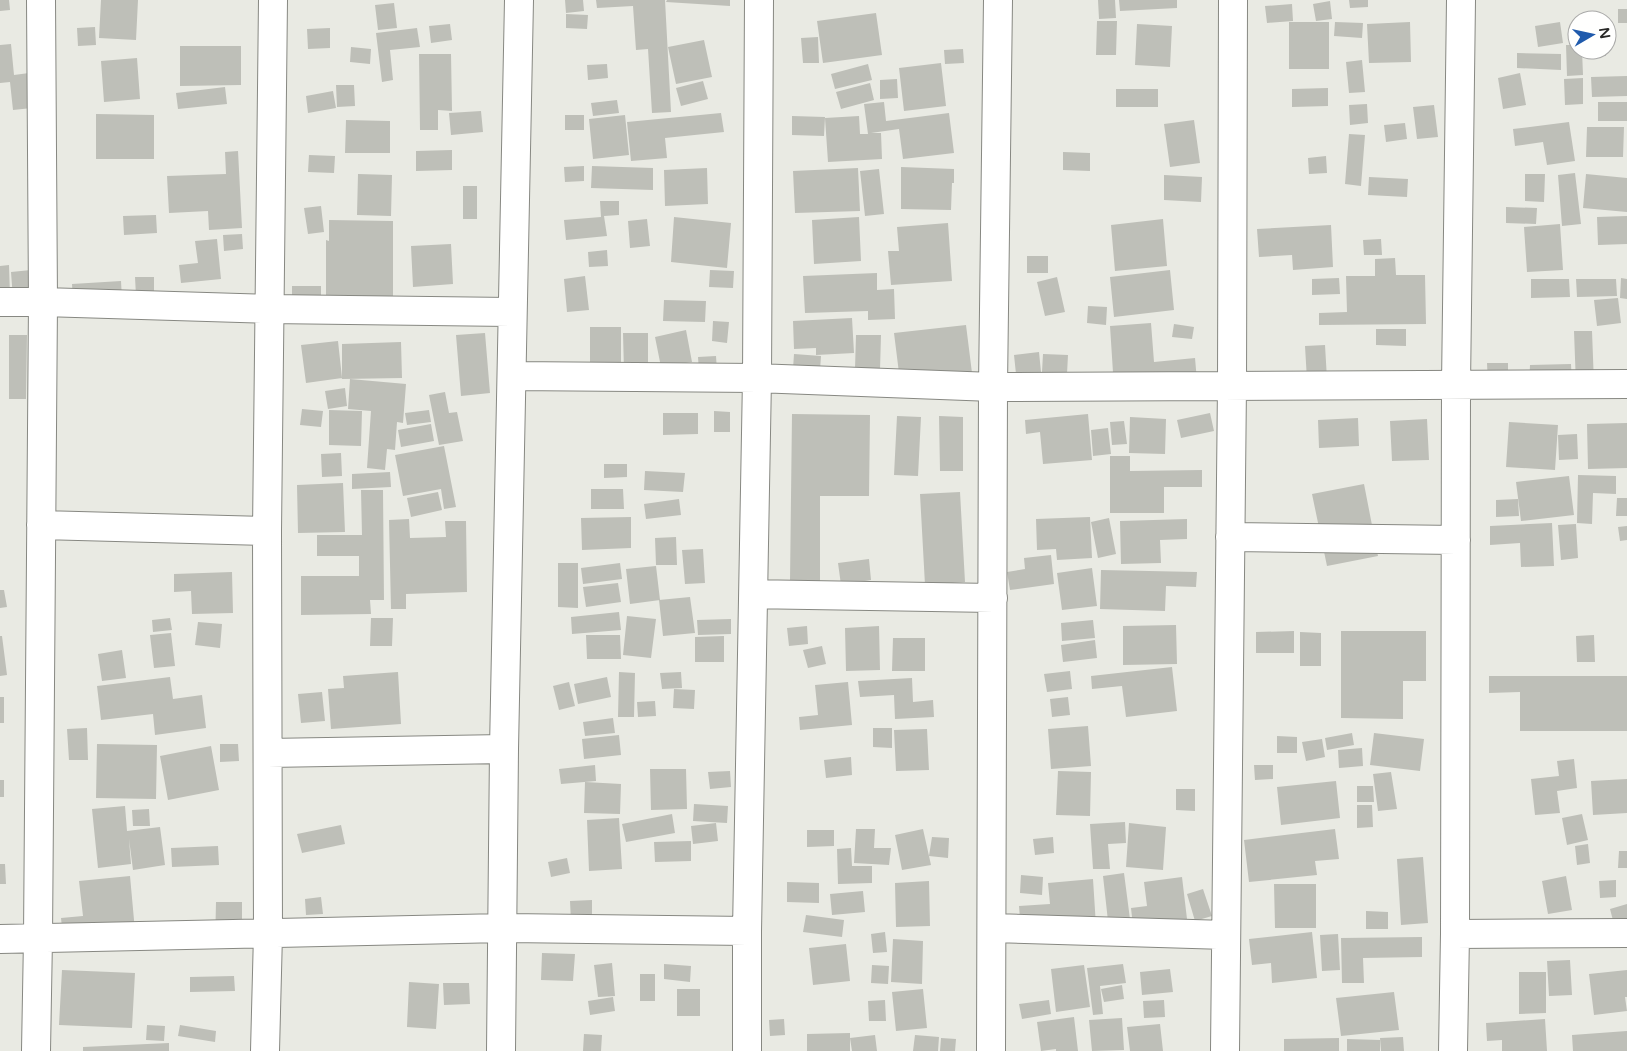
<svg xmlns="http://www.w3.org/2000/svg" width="1627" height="1051" viewBox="0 0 1627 1051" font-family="'Varela Round',sans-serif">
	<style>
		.building { fill: #bebfb8 }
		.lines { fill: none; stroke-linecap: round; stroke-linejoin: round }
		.minor-casing { stroke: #878882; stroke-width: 30 }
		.minor { stroke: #fff; stroke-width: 28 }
	</style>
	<rect width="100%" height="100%" fill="#e9eae3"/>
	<path class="building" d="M0 0H9L10 10 0 11Z
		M101 0H138L136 40 99 38Z
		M565 0H583L584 11 566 13Z
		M596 0H665L671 112 652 113 648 49 636 50 633 6 597 8Z
		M667 0H730V6L666 2Z
		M1098 0H1115L1116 18 1099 19Z
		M1119 0H1177V8L1120 11Z
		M1349 0H1368V7L1350 8Z
		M1330 1 1332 19 1316 21 1313 4Z
		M394 3 397 28 378 30 375 5Z
		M1292 4 1293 21 1267 23 1265 6Z
		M1618 9H1627V23H1618Z
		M876 13 882 55 823 63 817 21Z
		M566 14 588 15 587 29 566 28Z
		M1097 21H1117L1116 55H1096Z
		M1289 22H1329V69H1289Z
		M1335 22 1363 23 1362 38 1334 36Z
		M1410 22 1411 62 1369 63 1367 24Z
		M1560 22 1563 43 1538 47 1535 26Z
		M450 24 452 40 431 43 429 26Z
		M1137 24 1172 26 1170 67 1135 65Z
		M95 27 96 45 78 46 77 28Z
		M330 28V48L308 49 307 29Z
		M417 28 420 47 390 50 393 80 382 82 376 33Z
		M818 37 819 63H803L801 38Z
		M704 40 712 77 676 84 668 47Z
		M11 44 14 75 29 73 32 108 13 110 10 82 0 83V45Z
		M1566 45H1577V50H1582L1583 75 1567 76Z
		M180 46H241V85L180 86Z
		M351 47 371 49 370 64 350 62Z
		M963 49 964 63 945 64 944 50Z
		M1583 50H1606V56H1583Z
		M1517 53 1561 54V70L1517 68Z
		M419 54H451L452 111 438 110V130H420Z
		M137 58 140 99 104 102 101 61Z
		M1362 60 1365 92 1349 93 1346 62Z
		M941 63 946 106 904 111 899 68Z
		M607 64 608 78 588 80 587 65Z
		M868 64 872 80 835 89 831 74Z
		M1520 73 1526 105 1503 109 1498 78Z
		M1627 76V96L1592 97 1591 77Z
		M1583 78V104L1565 105 1564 79Z
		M897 79 898 98 880 99V80Z
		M703 81 708 99 681 106 676 88Z
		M870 83 874 100 841 109 836 92Z
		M336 85H354L355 106 337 107Z
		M225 87 227 104 178 109 176 93Z
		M1328 88V106L1292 107V89Z
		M1116 89H1158V107H1116Z
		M333 91 336 108 308 113 306 96Z
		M617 100 619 113 593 116 591 103Z
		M884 102 886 121 949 113 954 153 903 159 899 129 871 133H881L882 159 828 162 825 118 859 116 860 134H868L864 104Z
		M1598 102H1627V121H1598Z
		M1367 104 1368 123 1350 125 1349 105Z
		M1434 105 1438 137 1417 139 1413 107Z
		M481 111 483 132 451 135 449 113Z
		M721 113 724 132 665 138 667 158 631 161 627 122Z
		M96 114 154 115V159H96Z
		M565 115H584V130H565Z
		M625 115 629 155 593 159 589 119Z
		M792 116 825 117 824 136 792 135Z
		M346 120 390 121V153H345Z
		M1194 120 1200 163 1170 167 1164 124Z
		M1569 122 1575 161 1547 165 1543 142 1515 146 1513 129Z
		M1405 123 1407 139 1386 142 1384 125Z
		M1587 127H1624L1623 157H1586Z
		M1349 134 1365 135 1361 186 1345 184Z
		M452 150V170L416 171V151Z
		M238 151 242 228 209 230 208 211 169 213 167 176 226 174 225 152Z
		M1063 152 1090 153V171L1063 170Z
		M309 155 335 156 334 173 308 172Z
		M1326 156 1327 173 1309 174 1308 158Z
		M584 166V181L565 182 564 167Z
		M592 166 653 168V190L591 188Z
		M901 167 954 169V183H952L951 210 901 209Z
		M707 168 708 204 665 206 664 170Z
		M858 168 860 211 795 213 793 171Z
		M879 169 884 214 865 216 860 171Z
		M1575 173 1581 224 1562 226 1558 175Z
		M358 174 392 175 391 216 357 215Z
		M1525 174H1545L1544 202 1525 201Z
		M1586 174 1627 178V212L1583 208Z
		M1164 175 1202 177 1201 202 1164 200Z
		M1369 177 1408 179 1407 197 1368 195Z
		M463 186H477V219H463Z
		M600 201H619V215L604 216 607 236 566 240 564 220 601 217Z
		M321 206 324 232 308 234 304 208Z
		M1506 207 1537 208 1536 224 1506 223Z
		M156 215 157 233 124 235 123 216Z
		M1627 216V244L1598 245 1597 217Z
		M674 217 731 223 727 268 671 262Z
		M859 217 861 261 814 264 812 220Z
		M647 219 650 246 630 248 628 221Z
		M1163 219 1167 266 1115 271 1111 225Z
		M329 220 393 221V301L326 300V240L329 241Z
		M948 223 952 281 891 285 888 251H899L897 227Z
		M1560 224 1563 270 1527 272 1524 227Z
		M1331 225 1333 267 1293 270 1292 255 1259 257 1257 229Z
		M242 234 243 249 224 251 223 235Z
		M217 239 221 279 181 283 179 265 198 263 195 241Z
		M1381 239 1382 255H1364L1363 240Z
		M451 244 453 284 413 287 411 246Z
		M607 250 608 266 589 267 588 252Z
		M1027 256H1048V273H1027Z
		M1395 258 1396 275H1425L1426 324 1319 325V313L1347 312 1346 276H1375V259Z
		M9 265 10 296 0 297V266Z
		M31 270 32 299H13L11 272Z
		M710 270 734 271 733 288 709 287Z
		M1170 270 1174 310 1114 317 1110 277Z
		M877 273V290L894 289 895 319 868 320V311L805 313 803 276Z
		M585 276 589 310 567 312 564 279Z
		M135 277H154V296H136Z
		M1057 277 1065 312 1045 316 1037 282Z
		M1339 278 1340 294 1312 295V279Z
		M1621 278 1627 279V299L1620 298Z
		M1531 279H1569L1570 297 1531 298Z
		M1576 279H1616L1617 296 1577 297Z
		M121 281 122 299 73 301 72 284Z
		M292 286H321V307L292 308Z
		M1618 298 1621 323 1597 326 1594 300Z
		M664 300 706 301 705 322 663 321Z
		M1088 306 1107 307 1106 325 1087 323Z
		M852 318 854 353 816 355V348L794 349 793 321Z
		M713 321 729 322 727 343 712 341Z
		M1151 323 1154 362 1195 358 1197 381 1114 388 1110 326Z
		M1174 324 1194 327 1192 339 1172 337Z
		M966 325 972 373 900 381 894 333Z
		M590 327H621V369H590Z
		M1376 329H1406V346L1376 345Z
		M686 330 692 362 661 367 655 337Z
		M1574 331H1592L1594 384 1576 385Z
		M485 333 490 393 461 396 456 335Z
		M623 333H648V371H624Z
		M9 335H27L26 399H9Z
		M856 335H881L880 370 855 369Z
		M338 341 342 378 306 383 301 345Z
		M401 342 402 378 342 379V344Z
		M1325 345 1327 379 1307 380 1305 346Z
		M1039 352 1041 372 1016 374 1014 355Z
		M794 354 821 356 820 370 793 369Z
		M1043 354 1068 355 1067 374 1042 372Z
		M716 356 717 371H699L698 357Z
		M1487 363H1508V385H1488Z
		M1571 364 1572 386H1529L1530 365Z
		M350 379 406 384 403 423 397 422 395 450 387 449 385 470 367 468 371 411 348 409Z
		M345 388 347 406 328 409 325 391Z
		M445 392 449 413 457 412 463 441 439 445 429 395Z
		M302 409 323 411 321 427 300 425Z
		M329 410 362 411 361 446 329 445Z
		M429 410 431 422 407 425 405 413Z
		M714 411 730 412V432H714Z
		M663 413H698V434L663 435Z
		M1210 413 1214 431 1181 438 1177 420Z
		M792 414 870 415 869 496H820V582H790Z
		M1088 414 1092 460 1043 464 1040 432 1026 434 1025 420Z
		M897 416 921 417 918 476 894 475Z
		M939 416 963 417V471H940Z
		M1130 417 1166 419 1165 454 1129 453Z
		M1358 418 1359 446 1319 448 1318 420Z
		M1427 419 1429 460 1392 461 1390 421Z
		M1124 421 1127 444 1112 445 1110 422Z
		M1509 422 1558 425 1555 470 1506 467Z
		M1627 423V468L1588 469 1587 424Z
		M431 424 434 441 401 447 398 430Z
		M1108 428 1111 454 1093 456 1091 430Z
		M1577 434 1578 459 1559 460 1558 435Z
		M444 446 456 507 444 509 441 489 403 496 395 455Z
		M341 453 342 476 322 477 321 454Z
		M1110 456H1130V471L1202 470V487H1164V513H1110Z
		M604 464H627V477L604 478Z
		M645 471 685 473 683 492 644 490Z
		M390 472 391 487 352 489V474Z
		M1578 475 1616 476V494L1593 493 1592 524 1577 523Z
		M1569 476 1574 515 1521 521 1516 482Z
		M343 483 345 532 298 533 297 485Z
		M1364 484 1378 556 1327 566 1312 494Z
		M591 489H623L624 509H591Z
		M361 490H383L384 600H370L371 614 301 615V576H359V556H317V535H362Z
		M438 492 442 510 411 517 407 498Z
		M960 492 965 582 925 585 920 494Z
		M1617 498H1627V516H1616Z
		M679 499 681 515 646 519 644 504Z
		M1518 499 1519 516 1496 517V500Z
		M631 517V548L582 550 581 518Z
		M1090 517 1092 558 1057 560 1056 549 1037 550 1036 519Z
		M1109 518 1116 554 1098 558 1091 522Z
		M409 519 410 538 446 537 445 521H466L467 592 406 594V609H391L389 520Z
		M1187 519V539L1160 540 1161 563 1121 564 1120 521Z
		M1552 523 1554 566 1521 567 1520 543 1490 545V526Z
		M1576 524 1578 558 1561 560 1558 525Z
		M1627 526V540L1620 541 1618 527Z
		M676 537 677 565H656L655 538Z
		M703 549 705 583 685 584 682 550Z
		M1051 555 1054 584 1010 590 1007 572 1025 569 1024 558Z
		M869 559 871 580 841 585 838 563Z
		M558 563H578V608L558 607Z
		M620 563 622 579 583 584 581 568Z
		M656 566 660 600 630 604 626 569Z
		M1092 568 1097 606 1062 610 1057 573Z
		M1101 570 1197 572 1196 587 1166 586 1165 611 1100 609Z
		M232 572 233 613 192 614 191 591 174 592V574Z
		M618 583 621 602 586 607 583 587Z
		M0 590H4L7 607 0 608Z
		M690 597 695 633 663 636 659 600Z
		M619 612 621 630 572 634 571 617Z
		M627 616 656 619 651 658 623 655Z
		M170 618 172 630 153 632 152 620Z
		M371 618H393L392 646H370Z
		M731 619V634L698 635 697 620Z
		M1093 620 1095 638 1062 641 1061 623Z
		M198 622 222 624 220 648 195 645Z
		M1176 625 1177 664 1123 665V626Z
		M807 626 808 644 789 646 787 628Z
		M879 626 880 670 846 671 845 628Z
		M1294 631V653H1256V632Z
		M1341 631H1426V681H1403V719L1341 718Z
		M1300 632 1321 633V666H1300Z
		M171 633 175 666 154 668 150 635Z
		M586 635H620L621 659H587Z
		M1594 635 1595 662H1577L1576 636Z
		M0 636H2L7 675 0 676Z
		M724 636V662H695V637Z
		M893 638H925V671H892Z
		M1095 640 1097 658 1063 662 1061 645Z
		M822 646 826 664 808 668 803 650Z
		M122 650 126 678 102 681 98 654Z
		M1172 667 1177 711 1126 717 1122 686 1092 689 1091 676Z
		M1070 671 1072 689 1047 692 1044 674Z
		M398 672 401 724 331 729 328 689 344 688 343 676Z
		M619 672 635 673 634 717H618Z
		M681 672 682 688 662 689 660 673Z
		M1489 676H1627V731H1520V692L1489 693Z
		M170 677 173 699 202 695 206 728 155 735 153 714 101 720 97 686Z
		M607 677 611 697 578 704 574 684Z
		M912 678 913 702 933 700 934 717 895 719 894 695 860 697 858 681Z
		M569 682 575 706 559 710 553 686Z
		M848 682 852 725 800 730 799 717 818 715 815 685Z
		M674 689 695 690 694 709 673 708Z
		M322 692 325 721 301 723 298 694Z
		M0 697H4V723H0Z
		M1068 697 1070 715 1052 717 1050 699Z
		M655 701 656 716 638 717 637 702Z
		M613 718 615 733 585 736 583 722Z
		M1088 726 1091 766 1051 769 1048 729Z
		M87 728 88 760H69L67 729Z
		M873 728H892V748L873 747Z
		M927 729 929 770 896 771 894 730Z
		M1352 733 1354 745 1327 750 1325 738Z
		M1374 733 1424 739 1420 771 1370 765Z
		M619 735 621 755 584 759 582 739Z
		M1277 736 1297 737V753H1277Z
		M1322 739 1325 757 1306 761 1302 742Z
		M97 744 157 745 156 799 96 798Z
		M220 744H238L239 761 220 762Z
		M211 746 219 790 168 800 160 756Z
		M1362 748 1363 766 1339 768 1338 750Z
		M851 757 852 775 826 778 824 760Z
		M1574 759 1577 788 1557 791 1560 813 1535 815 1531 779 1559 776 1557 761Z
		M595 765 596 781 561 784 559 769Z
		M1254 765H1273V779L1255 780Z
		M650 769H686L687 809 651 810Z
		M730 771 731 787 710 789 708 772Z
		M1058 771 1091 772 1090 816 1056 815Z
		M1391 772 1397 809 1378 811 1373 774Z
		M1627 779V813L1593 815 1591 781Z
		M0 780H4V797H0Z
		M1336 781 1340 818 1281 825 1277 787Z
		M585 782 621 784 620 814 584 813Z
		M1357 786H1373L1374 802H1357Z
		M1176 789H1195V811L1176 810Z
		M694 804 728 806 727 823 693 821Z
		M1357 805H1372L1373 827 1357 828Z
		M125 806 127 831 160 827 165 865 133 870 129 839 131 864 98 868 92 809Z
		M149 809 150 826H133L132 810Z
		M672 814 675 833 626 842 622 824Z
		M1582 814 1588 840 1567 845 1562 818Z
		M619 818 622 869 589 871 587 820Z
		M1125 822 1126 843 1108 844 1110 869H1093L1090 824Z
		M716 823 718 841 693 844 691 826Z
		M1129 823 1166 827 1163 870 1126 867Z
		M341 825 345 844 302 853 297 834Z
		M856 829H875L874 848H891L889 865 854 863Z
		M923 829 931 865 902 870 895 835Z
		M1335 829 1339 859 1315 861 1317 875 1249 882 1244 840Z
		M807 830H834V846L807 847Z
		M932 837 949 838 948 858 929 856Z
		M1053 837 1054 853 1035 855 1033 839Z
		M691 841V861L655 862 654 842Z
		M1588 844 1590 863 1577 865 1575 846Z
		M218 846 219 865 172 867 171 848Z
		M851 848 852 866H872V883L838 884 837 849Z
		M1619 851H1627V868H1618Z
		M1423 857 1428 923 1401 925 1397 859Z
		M567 858 570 873 551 877 548 862Z
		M0 864H5L6 884H0Z
		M1124 873 1131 927 1109 930 1103 876Z
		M1021 875 1043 877 1042 895 1020 893Z
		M130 876 135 931 63 937 61 918 83 916 79 881Z
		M1566 876 1572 910 1548 914 1542 881Z
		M1182 877 1187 919 1133 926 1131 908 1147 906 1144 882Z
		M1093 879 1096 926 1021 931 1019 906 1050 904 1048 883Z
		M1616 880V897L1600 898 1599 881Z
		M929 881 930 926 896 927 895 883Z
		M787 882 819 883V903L787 902Z
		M1274 884H1316V928H1275Z
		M1203 889 1212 916 1195 921 1187 894Z
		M863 891 865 912 832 915 830 894Z
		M321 897 323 914 306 915 305 899Z
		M592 900V921L571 922 570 901Z
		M216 902H242V948L215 947Z
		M1627 904V925L1615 928 1610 909Z
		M1366 911 1388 912V929H1366Z
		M806 915 844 920 842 937 803 932Z
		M885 932 887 952 873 953 871 934Z
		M1312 932 1317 978 1272 983 1271 963 1252 965 1249 939Z
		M1338 934 1340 970 1322 971 1320 935Z
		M1422 937V957L1363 958 1364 983H1342L1341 938Z
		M893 939 923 941 922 984 891 982Z
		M846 944 850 981 813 985 809 948Z
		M542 953 575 954 573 981 541 980Z
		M1570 960 1572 995 1549 996 1547 961Z
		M612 963 615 996 598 997 594 965Z
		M664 964 691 966 690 982 664 979Z
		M1123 964 1126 983 1100 986 1103 1014 1093 1015 1087 968Z
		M872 965 889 966 888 984 871 983Z
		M1084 965 1090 1007 1056 1012 1051 969Z
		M1170 969 1173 992 1142 995 1140 972Z
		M62 970 135 973 132 1028 59 1025Z
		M1627 970V997H1625L1627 1011 1594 1015 1589 974Z
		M1519 972H1546V1013L1519 1014Z
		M640 974H655V1001H640Z
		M234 976 235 991 190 992V977Z
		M409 982 439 984 436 1029 407 1027Z
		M443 983H469L470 1004 444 1005Z
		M1122 985 1124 999 1104 1002 1101 989Z
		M677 989H700V1016H677Z
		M923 989 927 1028 896 1031 892 992Z
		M1394 992 1399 1030 1341 1036 1336 998Z
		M613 997 615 1011 590 1015 588 1001Z
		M885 1000 886 1021H869L868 1001Z
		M1049 1000 1051 1014 1022 1019 1019 1004Z
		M1164 1000 1165 1017 1144 1018 1143 1001Z
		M1074 1017 1078 1051H1056V1049L1041 1051 1037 1022Z
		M1122 1018 1124 1050 1092 1051 1089 1020Z
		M784 1019 785 1035 770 1036 769 1020Z
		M1545 1019 1547 1051H1502V1040L1487 1041 1486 1023Z
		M1160 1024 1163 1051H1130L1127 1027Z
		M147 1025 165 1026 164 1041 146 1040Z
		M180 1025 216 1031 215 1042 178 1036Z
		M1627 1031V1051H1573L1572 1035Z
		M850 1033V1051H807V1034Z
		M584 1034 602 1035 601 1051H583Z
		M875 1035 877 1051H852L850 1038Z
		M915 1035 939 1037 938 1051H913Z
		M1403 1037 1404 1051H1381L1380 1038Z
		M941 1038 956 1039 955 1051H940Z
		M1339 1038V1051H1284V1039Z
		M1347 1039 1380 1040V1051H1347Z
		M169 1043V1051H83V1047Z"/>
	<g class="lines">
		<defs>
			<path id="minor" d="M0 302H43L269 309 512 312
				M512 376 757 378 993 387 1627 384
				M41 525 267 531
				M1230 537 1456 540
				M754 594 993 598
				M268 753 504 749
				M992 928 1226 935
				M1455 934 1627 933
				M0 939 503 928 747 931
				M36 1051 38 938 43 302 41 0
				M265 1051 268 934 267 531 273 0
				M501 1051 504 749 519 0
				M747 1051V931L757 378 759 0
				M991 1051 993 387 998 0
				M1225 1051 1232 385 1233 0
				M1453 1051 1455 934 1456 385 1461 0"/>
		</defs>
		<use href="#minor" class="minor-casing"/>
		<use href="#minor" class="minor"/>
	</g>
	<g transform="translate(1592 35) rotate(81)"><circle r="24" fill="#fffffe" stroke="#a9a9a8"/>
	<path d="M0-4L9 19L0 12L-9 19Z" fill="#1f5aac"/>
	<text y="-8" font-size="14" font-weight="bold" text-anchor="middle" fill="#292927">N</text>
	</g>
</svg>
